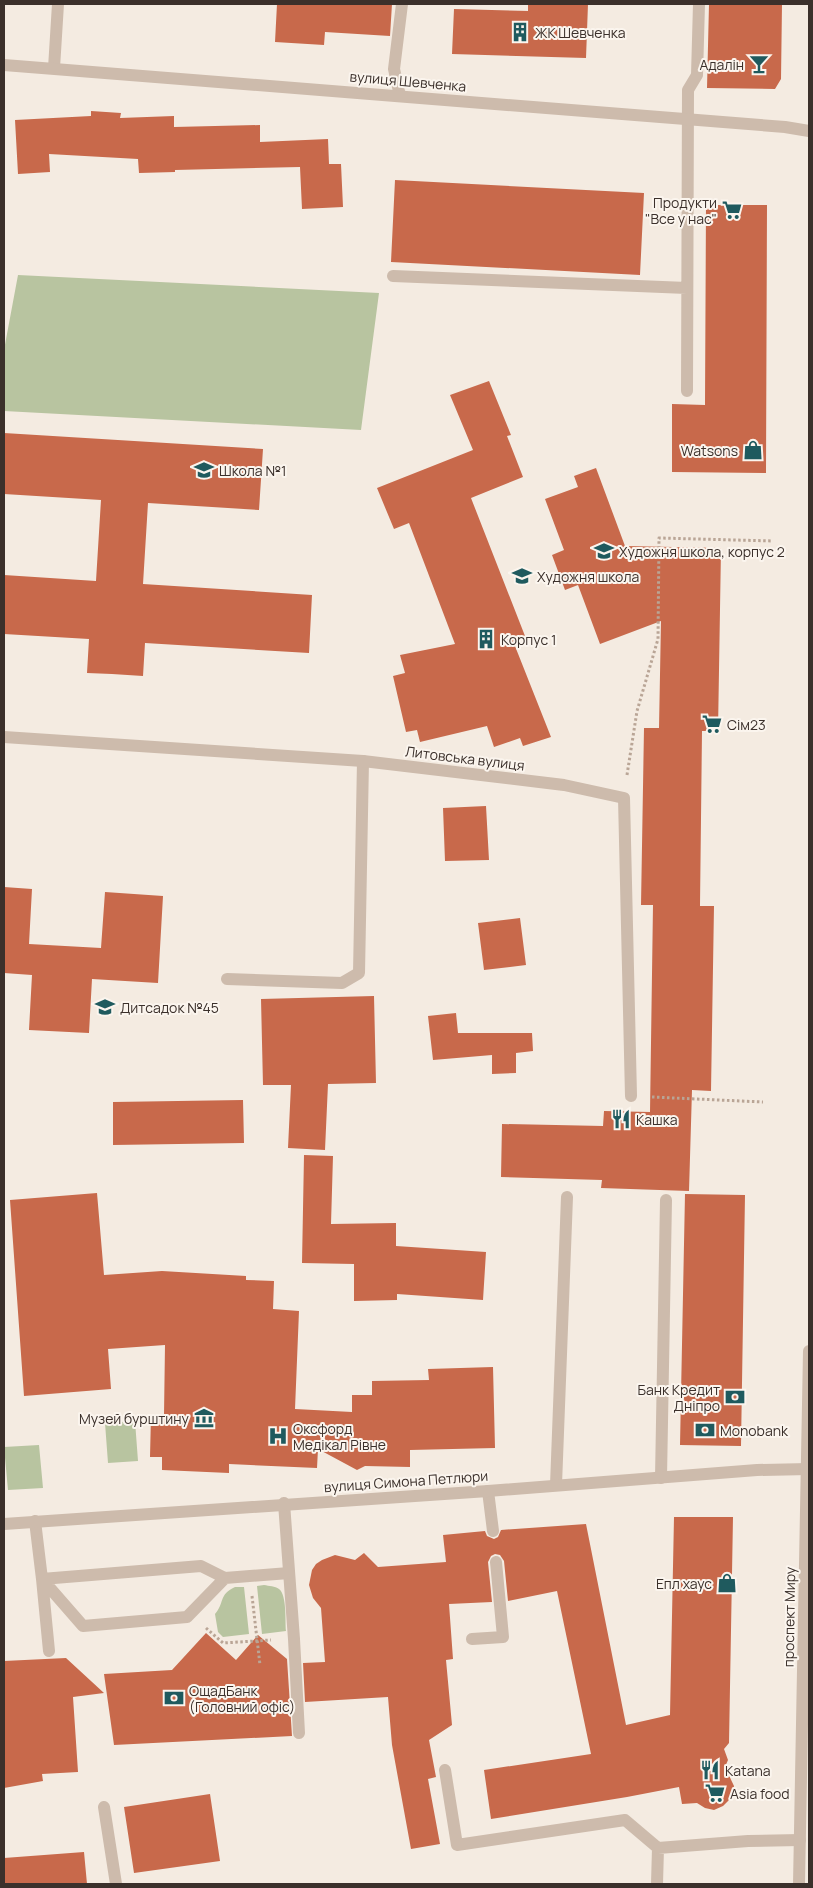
<svg xmlns="http://www.w3.org/2000/svg" width="813" height="1888" viewBox="0 0 813 1888" font-family="Manrope,sans-serif">
	<style>
		.green { fill: #b8c4a0 }
		.building { fill: #c8694b }
		.lines { fill: none; stroke-linecap: round; stroke-linejoin: round }
		.path { stroke: #b9a596; stroke-width: 3; stroke-dasharray: 2.5 2.5; stroke-linecap: butt }
		.service { stroke: #cdbbac; stroke-width: 12 }
		.minor { stroke: #cdbbac; stroke-width: 12 }
		.tertiary { stroke: #cdbbac; stroke-width: 12 }
		.labels { text-anchor: middle; dominant-baseline: central; stroke-width: 4; stroke-linejoin: round; paint-order: stroke }
		.poi-label { font-size: 14px; fill: #3b302b; stroke: #fbf5ee; text-anchor: start }
		.street-label { font-size: 14px; fill: #3b302b; stroke: #fbf5ee }
	</style>
	<rect width="100%" height="100%" fill="#f4ebe1"/>
	<path class="green" d="M18 275 379 293 361 430 4 411V350Z
		M135 1421 138 1461 108 1463 105 1423Z
		M39 1445 43 1488 8 1490 4 1447Z
		M264 1585C269 1586 275 1586 279 1589 287 1595 285 1621 286 1631L262 1634 257 1586Z
		M235 1587H244L249 1634 223 1637 218 1632 215 1614C225 1603 218 1595 235 1587Z"/>
	<path class="building" d="M277 4H392L390 36 325 32 324 45 275 42Z
		M528 4H588L586 58 452 54 454 9 528 11Z
		M709 4H782L781 79 775 89 707 88Z
		M91 111 121 113 120 118 174 116V127L260 125V142L328 139 329 164H341L343 207 302 209 300 167 175 170V172L139 173 138 159 49 154 50 172 18 174 15 120 91 116Z
		M395 180 644 193 640 275 391 262Z
		M706 205H767L766 473 672 472V404L705 405Z
		M489 381 511 435 507 436 523 477 471 498 525 636 513 641 551 737 523 746 520 738 494 747 487 726 420 742 417 730 406 732 393 676 405 673 400 655 455 644 409 523 394 529 377 488 473 450 450 395Z
		M4 433 263 449 259 510 148 503 143 584 312 595 309 653 145 643 143 676 112 674 87 673 89 639 4 634V575L96 581 101 500 4 494Z
		M596 468 625 546 721 548 718 731H702L700 906H714L711 1091 692 1090 689 1191 601 1188 602 1180 501 1177 502 1124 603 1126 604 1111 650 1112 653 905H641L644 728H659L661 621 600 644 578 585 565 590 552 555 564 550 545 499 578 487 574 476Z
		M486 806 489 860 445 861 443 808Z
		M4 887 32 889 29 944 101 948 105 892 163 896 158 983 92 979 89 1033 29 1030 32 975 4 973Z
		M520 918 526 965 484 970 478 923Z
		M374 996 376 1083 328 1084 325 1150 288 1148 291 1085H263L261 999Z
		M456 1013 458 1033H532L533 1051 516 1053V1073L492 1074V1055L433 1060 428 1016Z
		M243 1100 244 1143 113 1145V1102Z
		M304 1155 333 1156 331 1224 396 1223V1246L486 1252 483 1300 397 1294V1300L354 1301V1264L302 1263Z
		M97 1193 104 1275 162 1271 246 1276V1280L274 1281 273 1309 299 1311 295 1409 352 1412V1395H372V1381L429 1380 428 1369 493 1367 495 1448 410 1450V1467L365 1466 357 1470 318 1449 317 1468 229 1464V1473L162 1470V1457H150L151 1415H164L165 1345 108 1349 111 1389 24 1396 10 1200Z
		M685 1194 745 1195 741 1446 680 1445Z
		M674 1517H733L729 1743 724 1749 728 1760 725 1767 734 1786 732 1797 723 1806 714 1810 705 1808 697 1803 682 1804 679 1787 627 1797 491 1819 484 1770 591 1754 557 1591 508 1601 504 1561 500 1555 495 1554 491 1556 488 1562 492 1602 449 1604 453 1659 446 1660 452 1725 429 1740 436 1777 428 1779 440 1844 411 1849 392 1745 388 1697 305 1702 303 1663 325 1662 321 1608 313 1598 309 1585 312 1570 316 1564 322 1560 335 1555 355 1560 364 1553 378 1567 446 1562 443 1535 485 1531 487 1536 494 1539 498 1537 501 1530 586 1524 626 1725 670 1715Z
		M206 1633 236 1660 258 1635 287 1659 292 1736 114 1745 104 1674 172 1670Z
		M66 1658 104 1693 73 1697 78 1772 42 1774 43 1781 4 1788V1661Z
		M210 1794 220 1861 134 1873 124 1807Z
		M84 1852 87 1884H4V1858Z"/>
	<g class="lines">
		<path class="path" d="M627 775 637 711 658 639 659 538 773 541
			M652 1097 763 1102
			M252 1596 260 1665
			M206 1628 223 1643 271 1640"/>
		<path class="service" d="M54 68 58 4
			M400 96 394 69 402 4
			M393 276 687 288
			M687 391 688 90 697 75 699 4
			M227 979 342 983 359 973 363 761
			M661 1478 666 1200
			M556 1485 567 1197
			M488 1491 493 1531
			M284 1503 294 1639 299 1733
			M35 1521 42 1579 49 1651
			M42 1579 201 1566 225 1578 289 1573
			M42 1579 83 1626 187 1617 225 1578
			M472 1639 503 1637 496 1562
			M445 1770 457 1845 625 1820 658 1848
			M104 1807 116 1884
			M657 1884 658 1848 748 1841 800 1840"/>
		<path class="minor" d="M4 65 785 127 809 131
			M4 737 363 761 564 785 624 798 631 1096
			M4 1524 488 1491 757 1470 809 1469"/>
		<path class="tertiary" d="M799 1884 809 1351"/>
	</g>
	<defs>
		<symbol id="building-bare" viewBox="-9 -9 18 18"><path d="M-4-6H4V6H1V3H-1V6H-4ZM-2.5-4.3h1.7v1.8h-1.7ZM.8-4.3h1.7v1.8H.8ZM-2.5-1h1.7V.8h-1.7ZM.8-1h1.7V.8H.8Z" fill="#1f5a5e" stroke="#fbf5ee" stroke-width="2.5" paint-order="stroke"/></symbol>
		<symbol id="bar-bare" viewBox="-9 -9 18 18"><path d="M-6-5H6L.8 .8V4.5H3.5V6h-7V4.5H-.8V.8Z" fill="#1f5a5e" stroke="#fbf5ee" stroke-width="2.5" paint-order="stroke"/></symbol>
		<symbol id="supermarket-bare" viewBox="-9 -9 18 18"><path d="M-6-5.5h2.5l.6 2H6L4.5 2H-2.5L-4.4-4H-6ZM-1.5 3.2a1.3 1.3 0 1 0 .1 0ZM3 3.2a1.3 1.3 0 1 0 .1 0Z" fill="#1f5a5e" stroke="#fbf5ee" stroke-width="2.5" paint-order="stroke"/></symbol>
		<symbol id="shop-bare" viewBox="-9 -9 18 18"><path d="M-5-2.5h2.3a2.7 3.5 0 0 1 5.4 0H5L5.5 6h-11ZM-1.5-2.5h3a1.5 2.3 0 0 0-3 0Z" fill="#1f5a5e" stroke="#fbf5ee" stroke-width="2.5" paint-order="stroke"/></symbol>
		<symbol id="school-bare" viewBox="-9 -9 18 18"><path d="M0-5L7-2L0 1L-7-2ZM-4 1L0 2.5L4 1V4Q0 6-4 4Z" fill="#1f5a5e" stroke="#fbf5ee" stroke-width="2.5" paint-order="stroke"/></symbol>
		<symbol id="restaurant-bare" viewBox="-9 -9 18 18"><path d="M-5-6h1v4h1v-4h1v4h1v-4h1v5L-1.5 .5V6h-2V.5L-5-1ZM5-6V6H3V1.5H1.5Q1.5-4 5-6Z" fill="#1f5a5e" stroke="#fbf5ee" stroke-width="2.5" paint-order="stroke"/></symbol>
		<symbol id="bank-bare" viewBox="-9 -9 18 18"><path d="M-6-4H6V4H-6ZM0-2.3a2.3 2.3 0 1 0 0 4.6a2.3 2.3 0 1 0 0-4.6Z" fill="#1f5a5e" stroke="#fbf5ee" stroke-width="2.5" paint-order="stroke"/></symbol>
		<symbol id="museum-bare" viewBox="-9 -9 18 18"><path d="M0-6L6-3V-2H-6V-3ZM-5-1h2V3h-2ZM-1-1h2V3h-2ZM3-1h2V3H3ZM-6 4H6V6H-6Z" fill="#1f5a5e" stroke="#fbf5ee" stroke-width="2.5" paint-order="stroke"/></symbol>
		<symbol id="hospital-bare" viewBox="-9 -9 18 18"><path d="M-5-5h3v3.5h4V-5h3V5h-3V1.5h-4V5h-3Z" fill="#1f5a5e" stroke="#fbf5ee" stroke-width="2.5" paint-order="stroke"/></symbol>
	</defs>
	<g fill-rule="evenodd">
		<use href="#building-bare" x="506" y="18" width="28" height="28"/>
		<use href="#bar-bare" x="745" y="50" width="28" height="28"/>
		<use href="#supermarket-bare" x="718" y="196" width="28" height="28"/>
		<use href="#shop-bare" x="739" y="436" width="28" height="28"/>
		<use href="#school-bare" x="190" y="456" width="28" height="28"/>
		<use href="#school-bare" x="590" y="537" width="28" height="28"/>
		<use href="#school-bare" x="508" y="562" width="28" height="28"/>
		<use href="#building-bare" x="472" y="625" width="28" height="28"/>
		<use href="#supermarket-bare" x="698" y="710" width="28" height="28"/>
		<use href="#school-bare" x="91" y="993" width="28" height="28"/>
		<use href="#restaurant-bare" x="607" y="1105" width="28" height="28"/>
		<use href="#bank-bare" x="721" y="1383" width="28" height="28"/>
		<use href="#museum-bare" x="190" y="1404" width="28" height="28"/>
		<use href="#bank-bare" x="691" y="1416" width="28" height="28"/>
		<use href="#hospital-bare" x="264" y="1422" width="28" height="28"/>
		<use href="#shop-bare" x="713" y="1569" width="28" height="28"/>
		<use href="#bank-bare" x="160" y="1684" width="28" height="28"/>
		<use href="#restaurant-bare" x="696" y="1756" width="28" height="28"/>
		<use href="#supermarket-bare" x="701" y="1779" width="28" height="28"/>
	</g>
	<g class="labels">
		<g class="poi-label">
			<text x="535" y="32">ЖК Шевченка</text>
			<text x="744" y="64" text-anchor="end">Адалін</text>
			<text x="717" y="202" text-anchor="end">Продукти<tspan x="717" dy="16">"Все у нас"</tspan></text>
			<text x="738" y="450" text-anchor="end">Watsons</text>
			<text x="219" y="470">Школа №1</text>
			<text x="619" y="551">Художня школа, корпус 2</text>
			<text x="537" y="576">Художня школа</text>
			<text x="501" y="639">Корпус 1</text>
			<text x="727" y="724">Сім23</text>
			<text x="120" y="1007">Дитсадок №45</text>
			<text x="636" y="1119">Кашка</text>
			<text x="720" y="1389" text-anchor="end">Банк Кредит<tspan x="720" dy="16">Дніпро</tspan></text>
			<text x="189" y="1418" text-anchor="end">Музей бурштину</text>
			<text x="293" y="1428">Оксфорд<tspan x="293" dy="16">Медікал Рівне</tspan></text>
			<text x="720" y="1430">Monobank</text>
			<text x="712" y="1583" text-anchor="end">Епл хаус</text>
			<text x="189" y="1690">ОщадБанк<tspan x="189" dy="16">(Головний офіс)</tspan></text>
			<text x="725" y="1770">Katana</text>
			<text x="730" y="1793">Asia food</text>
		</g>
		<g class="street-label">
			<text transform="translate(408 81) rotate(5)">вулиця Шевченка</text>
			<text transform="translate(465 758) rotate(7)">Литовська вулиця</text>
			<text transform="translate(406 1481) rotate(-4)">вулиця Симона Петлюри</text>
			<text transform="translate(789 1617) rotate(-89)">проспект Миру</text>
		</g>
	</g>
	<rect width="813" height="1888" fill="none" stroke="#3b302b" stroke-width="10"/>
</svg>
